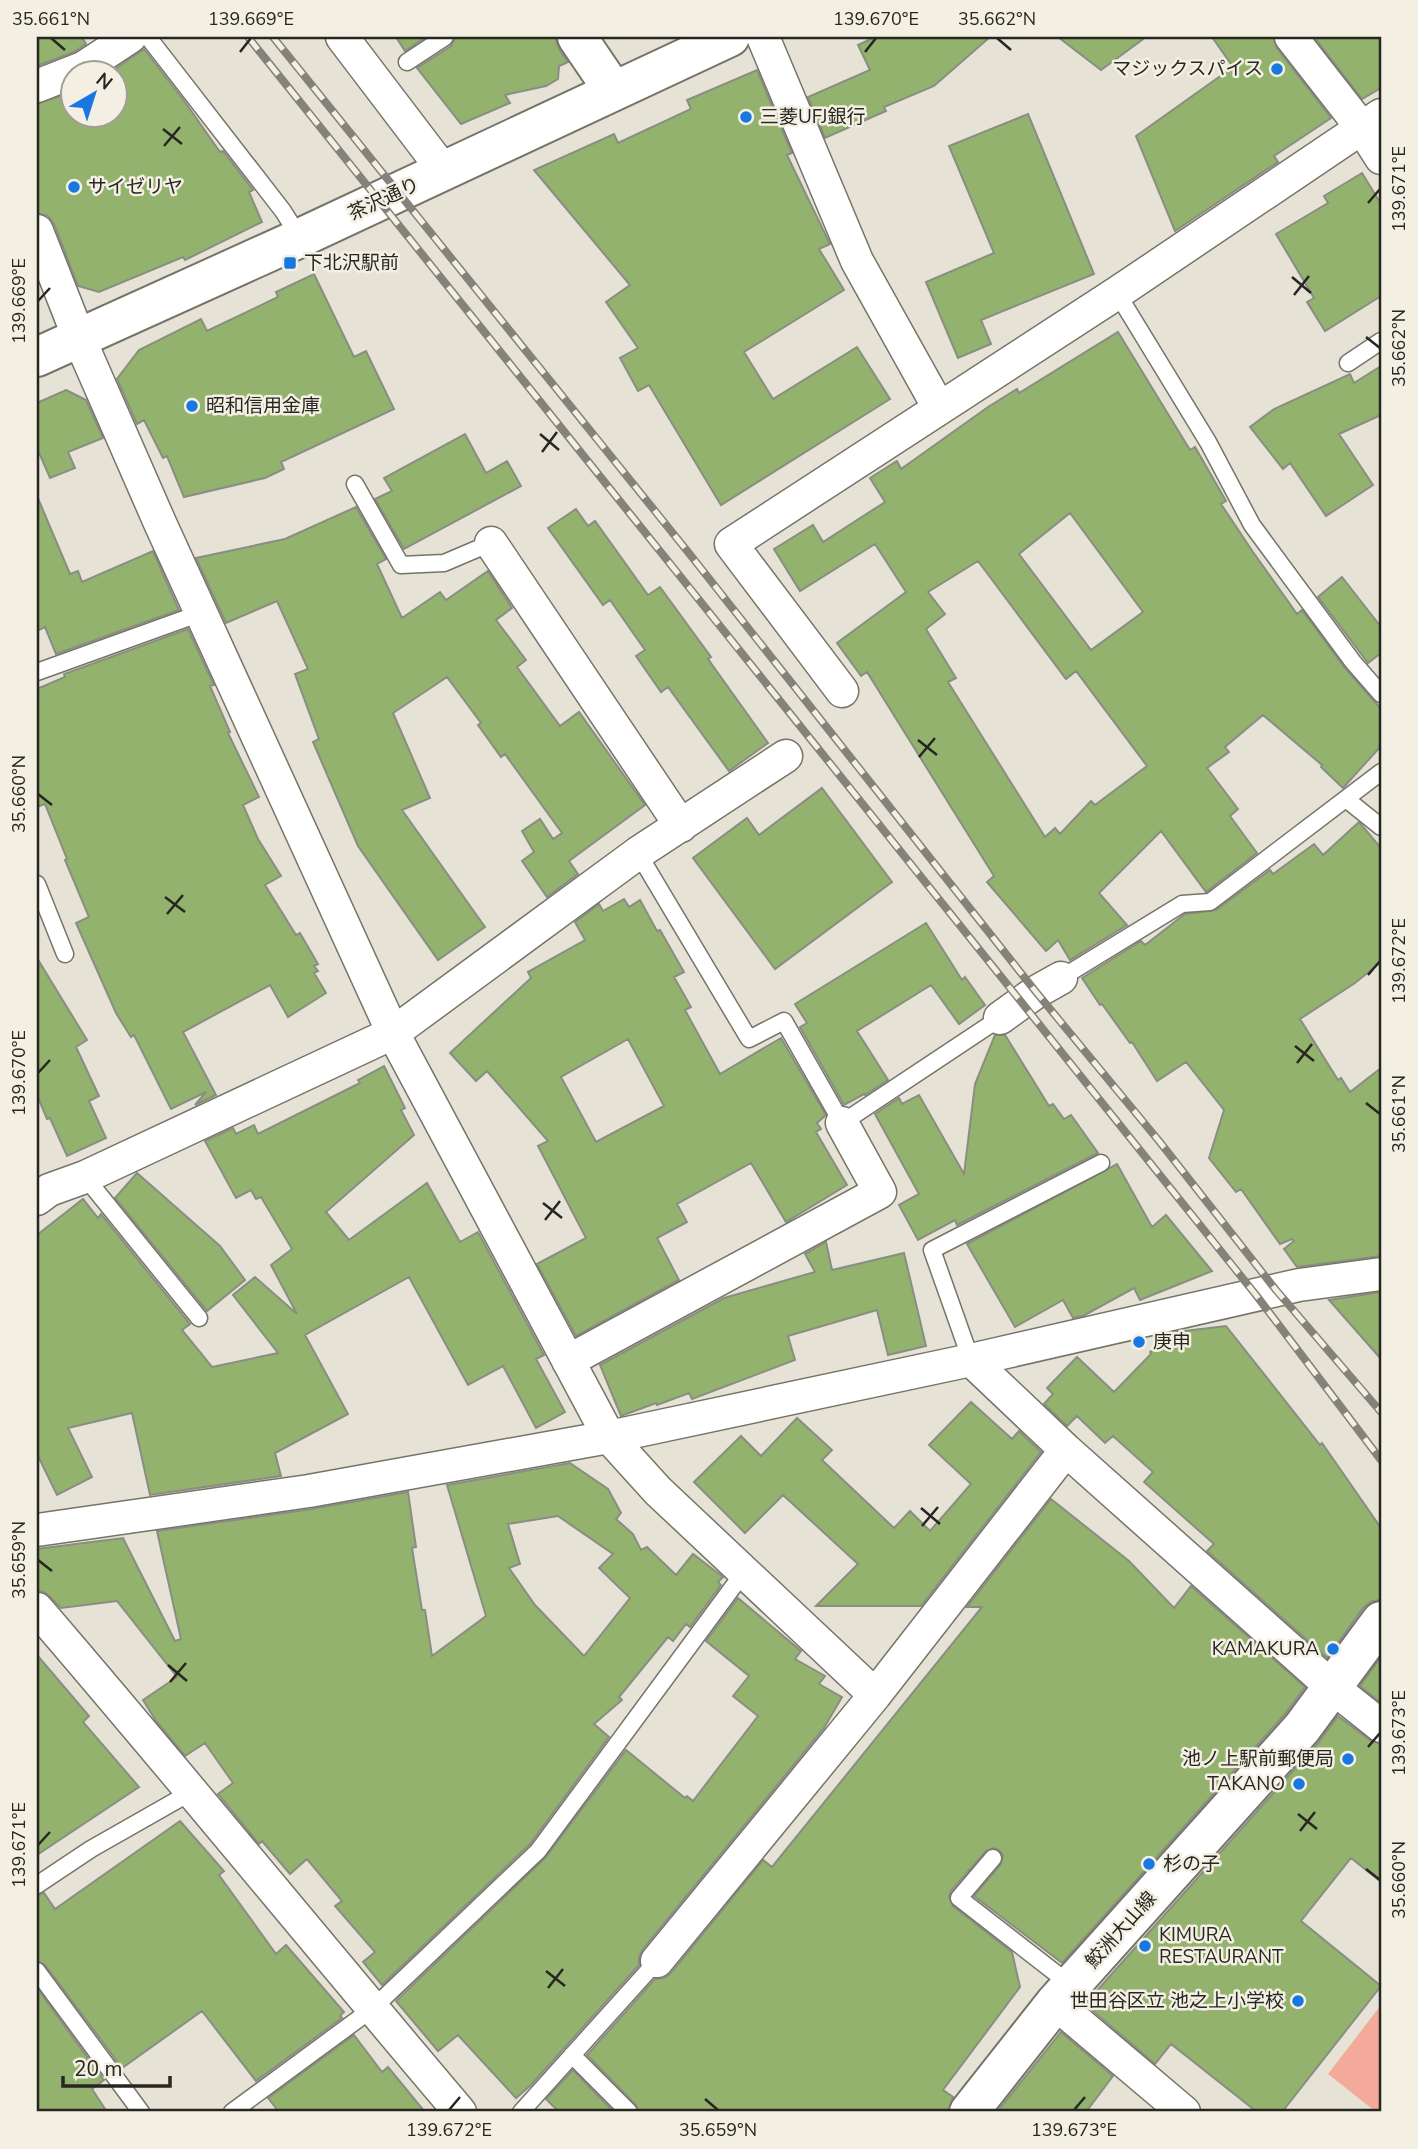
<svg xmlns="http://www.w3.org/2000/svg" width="1418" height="2149" viewBox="0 0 1418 2149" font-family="'Nunito Sans','Noto Sans JP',sans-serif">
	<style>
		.green { fill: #f4aa9a }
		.building { fill: #93b26d; stroke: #898e83; stroke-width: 2; fill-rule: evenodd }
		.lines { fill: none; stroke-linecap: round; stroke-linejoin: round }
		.lane-casing { stroke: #767468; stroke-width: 19 }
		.street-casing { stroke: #767468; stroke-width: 35 }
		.secondary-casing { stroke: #767468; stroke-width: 42 }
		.lane { stroke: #fff; stroke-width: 16 }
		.street { stroke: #fff; stroke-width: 32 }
		.secondary { stroke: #fff; stroke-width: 38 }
		.rail-casing { stroke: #848279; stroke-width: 8 }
		.rail { stroke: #f3f0e3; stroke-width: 5; stroke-dasharray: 16; stroke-linecap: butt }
		.ticks { fill: none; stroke: #272621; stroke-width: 2.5 }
		.poi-dot { fill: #1877e0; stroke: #f3f0e3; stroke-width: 2.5 }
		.labels { text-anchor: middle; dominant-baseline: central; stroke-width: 5; stroke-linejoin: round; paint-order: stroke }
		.poi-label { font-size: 19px; fill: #272621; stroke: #f3f0e3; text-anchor: start }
		.street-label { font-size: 19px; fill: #272621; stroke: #f3f0e3 }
		.neatline { fill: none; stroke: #272621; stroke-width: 2.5 }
		.ticks-label { font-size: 18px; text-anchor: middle; fill: #272621 }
	</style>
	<rect width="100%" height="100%" fill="#e6e3d6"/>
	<path class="green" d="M1381 2005V2112H1376L1328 2074Z"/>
	<path class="building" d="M37 37H82L86 44 74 52 37 66Z
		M396 37H426L405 51Z
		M455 37H555L559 49 568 62 559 66 558 79 546 86 505 95 510 103 461 124 417 68 451 46Z
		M875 37H990L934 86 884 107 886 111 825 138 808 97 870 70 858 45Z
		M1058 37H1146L1101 70Z
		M1212 37H1273L1277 48 1331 118 1274 156 1278 162 1175 231 1136 136 1233 67Z
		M1314 37H1381V88L1362 99Z
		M144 49 185 102 220 152 223 151 253 190 249 192 262 222 185 260 183 257 99 292 78 286 54 224 48 216 37 213V104L74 91V116H116V74H108Z
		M757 70 792 153 787 155 830 244 819 249 844 290 744 352 773 399 857 347 890 399 721 505 649 385 638 391 620 358 638 348 606 302 630 285 534 170 614 134 618 143 691 109 687 100Z
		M1028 114 1094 274 981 320 991 344 958 358 926 282 994 253 949 146Z
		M1362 173 1381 204V296L1325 331 1307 302 1314 298 1276 234 1328 203 1324 196Z
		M314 274 354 357 366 351 394 409 281 462 284 469 265 478 184 497 167 456 163 458 144 420 137 424 117 379 139 350 201 319 207 331 278 297 276 292Z
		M1118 332 1190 450 1195 447 1226 501 1221 504 1253 552 1297 614 1302 610 1345 668 1381 709V746L1343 788 1321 767 1322 765 1263 715 1225 747 1229 752 1207 768 1238 809 1230 816 1257 853 1206 892 1161 831 1099 893 1127 925 1070 960 1058 940 1046 951 987 882 994 876 867 672 861 676 837 643 906 592 875 544 800 591 774 549 813 525 823 542 885 502 870 478 897 461 901 469 988 407 1017 389 1019 393ZM1070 513 1143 612 1091 650 1019 554ZM978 561 1066 679 1076 671 1147 766 1095 805 1091 801 1060 834 1055 828 1045 837 948 682 956 678 926 629 945 614 928 592Z
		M1381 366V415L1339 434 1373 485 1326 516 1290 463 1283 469 1250 427 1274 409 1350 374 1354 383Z
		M66 390 86 400 103 438 68 452 75 468 50 478 37 448V403Z
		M465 434 486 473 507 461 521 486 404 549 375 499 392 491 384 478Z
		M37 496 70 574 78 571 82 582 153 551 179 610 56 654 45 627 37 631Z
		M356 507 386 559 377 564 402 618 440 592 446 600 488 571 512 608 496 620 526 660 517 667 560 726 579 712 645 805 569 861 578 874 547 897 522 861 534 852 522 831 540 819 553 839 562 833 505 754 501 757 478 725 481 723 447 677 393 713 430 798 402 810 485 927 438 960 358 846 313 742 319 739 295 674 308 669 277 601 226 623 196 558 285 539Z
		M576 509 588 526 595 521 648 595 660 587 711 657 708 659 768 743 729 771 668 687 661 692 636 656 645 650 610 600 603 605 548 528Z
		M1342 577 1381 627V653L1368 663 1318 597Z
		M188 629 214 685 210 686 230 732 228 733 259 797 243 805 258 839 281 876 265 885 296 935 300 933 318 964 314 966 318 971 314 973 326 993 288 1017 270 985 183 1032 216 1095 195 1105 206 1092 171 1109 134 1035 131 1037 116 1013 76 923 89 917 65 860 67 859 45 804 37 807V689L65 677 64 674Z
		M822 788 892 882 775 969 693 858 747 818 759 835Z
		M1359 822 1381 848V962L1355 983 1300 1019 1338 1080 1341 1078 1350 1092 1381 1068V1256L1297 1267 1284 1249 1294 1241 1292 1239 1280 1244 1241 1189 1236 1192 1209 1158 1224 1110 1186 1062 1157 1081 1132 1042 1130 1043 1102 1004 1100 1005 1082 978 1141 941 1145 945 1185 914 1216 910 1270 870 1273 874 1314 844 1323 855Z
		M624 899 629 907 640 900 657 931 660 930 684 972 674 977 691 1007 685 1010 720 1074 781 1038 826 1115 817 1123 821 1129 816 1132 847 1185 786 1222 751 1163 677 1204 687 1222 657 1238 679 1280 576 1336 537 1264 586 1238 538 1146 548 1141 487 1071 476 1081 450 1053 531 978 528 972 585 940 575 922 599 904 603 911ZM628 1039 664 1106 596 1142 561 1077Z
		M926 923 962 980 965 977 985 1005 959 1024 931 985 857 1031 888 1080 865 1095 864 1094 844 1105 800 1027 807 1023 795 1004Z
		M37 958 87 1040 76 1047 99 1096 89 1101 106 1138 67 1156 50 1118 47 1119 37 1095Z
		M995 1035H1005L1049 1106 1053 1104 1064 1119 1071 1115 1098 1153 957 1225 955 1220 918 1240 899 1205 919 1194 875 1114 899 1098 902 1104 919 1095 964 1174 975 1084Z
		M384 1066 405 1108 401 1110 414 1135 326 1212 349 1240 427 1183 460 1242 478 1232 544 1355 536 1359 565 1412 536 1428 503 1366 468 1385 409 1277 305 1335 348 1414 275 1453 281 1476 150 1495 132 1413 68 1428 92 1477 57 1495 37 1454V1235L83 1199 98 1218 101 1214 190 1324 182 1330 212 1367 278 1353 233 1295 255 1277 297 1314 271 1265 292 1249 261 1197 256 1199 251 1190 236 1198 205 1141 233 1128 236 1134 254 1125 258 1134 360 1083 358 1080Z
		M1117 1164 1152 1227 1166 1215 1212 1271 1140 1300 1134 1288 1083 1316 1073 1318 1063 1300 1015 1327 967 1244Z
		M137 1173 220 1246 245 1280 207 1311 115 1198Z
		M826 1242 832 1270 904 1253 926 1346 888 1355 877 1310 788 1336 795 1360 692 1399 689 1393 657 1405 656 1403 621 1416 600 1365 724 1298 815 1272 805 1254Z
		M1381 1292V1359L1329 1300Z
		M1226 1326 1320 1445 1322 1443 1381 1528V1600L1372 1601 1363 1608 1327 1658 1207 1551 1214 1544 1144 1482 1153 1472 1113 1436 1105 1443 1077 1416 1067 1426 1044 1404 1053 1394 1047 1388 1077 1357 1114 1392 1151 1354 1150 1352 1176 1332Z
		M971 1402 1012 1439 1019 1431 1041 1452 921 1606H816L858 1564 783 1495 745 1533 694 1482 741 1436 761 1456 797 1418 832 1450 822 1460 894 1528 910 1511 930 1531 971 1484 929 1445Z
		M570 1463 608 1489 621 1513 616 1519 633 1534 641 1550 647 1547 676 1575 693 1554 723 1577 718 1582 721 1585 690 1627 686 1624 673 1641 668 1637 619 1697 622 1700 594 1724 609 1737 530 1844 382 1985 363 1962 375 1952 335 1906 342 1901 307 1859 290 1874 262 1841 259 1844 218 1794 233 1783 205 1743 185 1756 156 1721 143 1700 177 1677 117 1601 61 1608 50 1597 44 1592 37 1591V1549L123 1538 175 1641 181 1639 157 1531 312 1509 408 1492 416 1547 412 1548 422 1610H425L432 1656 486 1616 447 1485ZM558 1516 613 1554 599 1568 630 1598 584 1656 535 1605 509 1568 520 1564 508 1524Z
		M1051 1499 1129 1561 1174 1608 1191 1586 1305 1687 1285 1714 1062 1963 974 1896 1001 1864 1003 1855 999 1850 994 1848 986 1851 951 1891 949 1897 953 1906 1012 1952 1020 1987 943 2090 953 2097 948 2112H639L636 2105 587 2055 655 1979 664 1978 671 1973 763 1860 772 1867 982 1607H967Z
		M738 1598 801 1651 795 1659 825 1676 819 1684 842 1697 824 1728 643 1949 639 1957V1965L531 2085 516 2098 458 2035 438 2051 396 2001 545 1858 626 1750 685 1798 687 1796 693 1801 758 1716 733 1696 749 1676 706 1641Z
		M37 1655 89 1716 83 1722 139 1787 37 1855Z
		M1381 1657V1703L1360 1686Z
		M1338 1716 1370 1740 1381 1744V1882L1351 1858 1301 1921 1381 1986 1282 2112H1257L1171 2044 1155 2064 1085 2004 1318 1743Z
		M180 1821 224 1871 219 1875 276 1954 286 1945 344 2012 340 2016 342 2018 256 2081 202 2011 122 2068 45 1965 37 1961V1895L44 1893 55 1909Z
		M37 1988 104 2080 92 2089 107 2112H37Z
		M1061 2032 1113 2076 1086 2112H997Z
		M354 2035 382 2072 388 2067 425 2112H279L268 2098Z
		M573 2070 614 2112H559L546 2099Z"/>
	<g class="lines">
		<defs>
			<path id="lane" d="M148 37 283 211 300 238
				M407 62 445 37
				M1117 293 1208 442 1252 525 1353 662 1381 694
				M1348 363 1381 341
				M355 484 401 565 444 563 491 543
				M37 672 201 613
				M1346 799 1381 827
				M638 853 749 1039 784 1021 842 1123 1000 1018
				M37 884 65 954
				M1061 978 1182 904 1210 902 1381 772
				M85 1177 199 1318
				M971 1360 932 1250 1101 1163
				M993 1858 959 1898 1071 1985
				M37 1885 91 1849 193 1791
				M37 1971 141 2112
				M572 2055 629 2112
				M232 2112 372 2009 538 1851 744 1572
				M521 2112 657 1961"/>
			<path id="street" d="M342 37 444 171
				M763 37 857 261 939 408
				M1291 37 1362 128 1381 158
				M37 86 83 68 130 37
				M37 231 79 338 160 523 393 1033 609 1437 658 1491 875 1695
				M491 543 681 826
				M842 691 731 544 1117 293 1381 115
				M1000 1018 1036 992 1061 978
				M37 1199 49 1190 85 1177 393 1033 638 853 786 756
				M971 1360 1066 1450 1332 1687 1381 1726
				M568 1361 880 1192 842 1123
				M37 1530 309 1491 609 1437 971 1360 1299 1285 1381 1274
				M37 1609C180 1775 318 1945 460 2112
				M657 1961 875 1695 1066 1450
				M1055 2003 1184 2112"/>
			<path id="secondary" d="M577 37 613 90
				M37 357 300 238 730 37
				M969 2112 1055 2003 1302 1728 1381 1621"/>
		</defs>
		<use href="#lane" class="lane-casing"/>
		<use href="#street" class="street-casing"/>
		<use href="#secondary" class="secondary-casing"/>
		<use href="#lane" class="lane"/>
		<use href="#street" class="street"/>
		<use href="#secondary" class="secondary"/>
		<defs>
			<path id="rail" d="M248 37 1256 1295 1381 1460
				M273 37 688 552 1036 992 1159 1141 1276 1290 1381 1412"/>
		</defs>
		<use href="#rail" class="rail-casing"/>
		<use href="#rail" class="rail"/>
	</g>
	<path class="ticks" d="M51 38 65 50M997 38 1011 50M240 52 251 38M865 52 876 38M163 129 182 144M164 146 180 127M1368 203 1380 189M1292 277 1311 293M1294 295 1309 276M38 301 50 288M1366 337 1380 348M540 434 559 450M542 452 557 432M918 740 937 755M919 757 935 738M38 794 52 805M165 897 185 912M167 914 183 895M1368 975 1380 961M1295 1046 1314 1061M1297 1063 1312 1044M38 1073 50 1060M1366 1103 1380 1114M543 1203 562 1218M545 1220 560 1201M921 1508 940 1524M922 1526 938 1507M38 1560 52 1571M168 1665 187 1681M170 1682 186 1663M1368 1747 1380 1733M1298 1814 1317 1829M1300 1831 1315 1812M38 1845 50 1832M1366 1869 1380 1880M546 1971 565 1986M548 1988 563 1969M705 2099 718 2110M449 2110 460 2097M1074 2110 1085 2097"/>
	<g class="poi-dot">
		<circle cx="1277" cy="69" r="7"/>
		<circle cx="746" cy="117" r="7"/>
		<circle cx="74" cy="187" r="7"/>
		<rect x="283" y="256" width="14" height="14" rx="3.5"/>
		<circle cx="192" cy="406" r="7"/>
		<circle cx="1139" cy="1342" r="7"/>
		<circle cx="1333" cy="1649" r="7"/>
		<circle cx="1348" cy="1759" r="7"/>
		<circle cx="1299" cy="1784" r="7"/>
		<circle cx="1149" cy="1864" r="7"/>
		<circle cx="1145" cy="1946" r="7"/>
		<circle cx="1298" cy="2001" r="7"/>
	</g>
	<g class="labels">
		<g class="poi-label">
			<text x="1263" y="69" text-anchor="end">マジックスパイス</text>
			<text x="760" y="117">三菱UFJ銀行</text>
			<text x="88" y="187">サイゼリヤ</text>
			<text x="304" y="263">下北沢駅前</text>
			<text x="206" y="406">昭和信用金庫</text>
			<text x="1153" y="1342">庚申</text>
			<text x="1319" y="1649" text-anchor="end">KAMAKURA</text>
			<text x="1334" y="1759" text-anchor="end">池ノ上駅前郵便局</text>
			<text x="1285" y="1784" text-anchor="end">TAKANO</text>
			<text x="1163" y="1864">杉の子</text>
			<text x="1159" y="1935">KIMURA<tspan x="1159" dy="22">RESTAURANT</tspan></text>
			<text x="1284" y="2001" text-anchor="end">世田谷区立 池之上小学校</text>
		</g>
		<g class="street-label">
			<text transform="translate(384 199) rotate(-25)">茶沢通り</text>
			<text transform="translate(1121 1930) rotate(-48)">鮫洲大山線</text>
		</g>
	</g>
	<rect width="1418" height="2149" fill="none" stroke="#f3f0e3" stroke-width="77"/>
	<g transform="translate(94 94) rotate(39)"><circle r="33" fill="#f3f0e3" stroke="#a19f95" stroke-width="2"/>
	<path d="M0-5L12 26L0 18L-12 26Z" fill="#1877e0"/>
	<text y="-10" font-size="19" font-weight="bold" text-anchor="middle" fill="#272621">N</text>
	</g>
	<path d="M63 2076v10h107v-10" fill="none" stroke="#272621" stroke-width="3.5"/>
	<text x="74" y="2076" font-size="21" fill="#272621" stroke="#f3f0e3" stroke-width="5" paint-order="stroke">20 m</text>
	<rect x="38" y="38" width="1342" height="2072" class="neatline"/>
	<g class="ticks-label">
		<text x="51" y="25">35.661°N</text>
		<text x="251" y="25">139.669°E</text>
		<text x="876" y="25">139.670°E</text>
		<text x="997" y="25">35.662°N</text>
		<text transform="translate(1399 189) rotate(-90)" y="6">139.671°E</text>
		<text transform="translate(19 301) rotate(-90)" y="6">139.669°E</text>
		<text transform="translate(1399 348) rotate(-90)" y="6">35.662°N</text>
		<text transform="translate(19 794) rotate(-90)" y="6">35.660°N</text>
		<text transform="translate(1399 961) rotate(-90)" y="6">139.672°E</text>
		<text transform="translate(19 1073) rotate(-90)" y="6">139.670°E</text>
		<text transform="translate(1399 1114) rotate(-90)" y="6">35.661°N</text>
		<text transform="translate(19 1560) rotate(-90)" y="6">35.659°N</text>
		<text transform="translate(1399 1733) rotate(-90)" y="6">139.673°E</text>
		<text transform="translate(19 1845) rotate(-90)" y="6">139.671°E</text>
		<text transform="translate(1399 1880) rotate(-90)" y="6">35.660°N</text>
		<text x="449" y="2136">139.672°E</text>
		<text x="718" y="2136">35.659°N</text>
		<text x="1074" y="2136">139.673°E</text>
	</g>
</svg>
